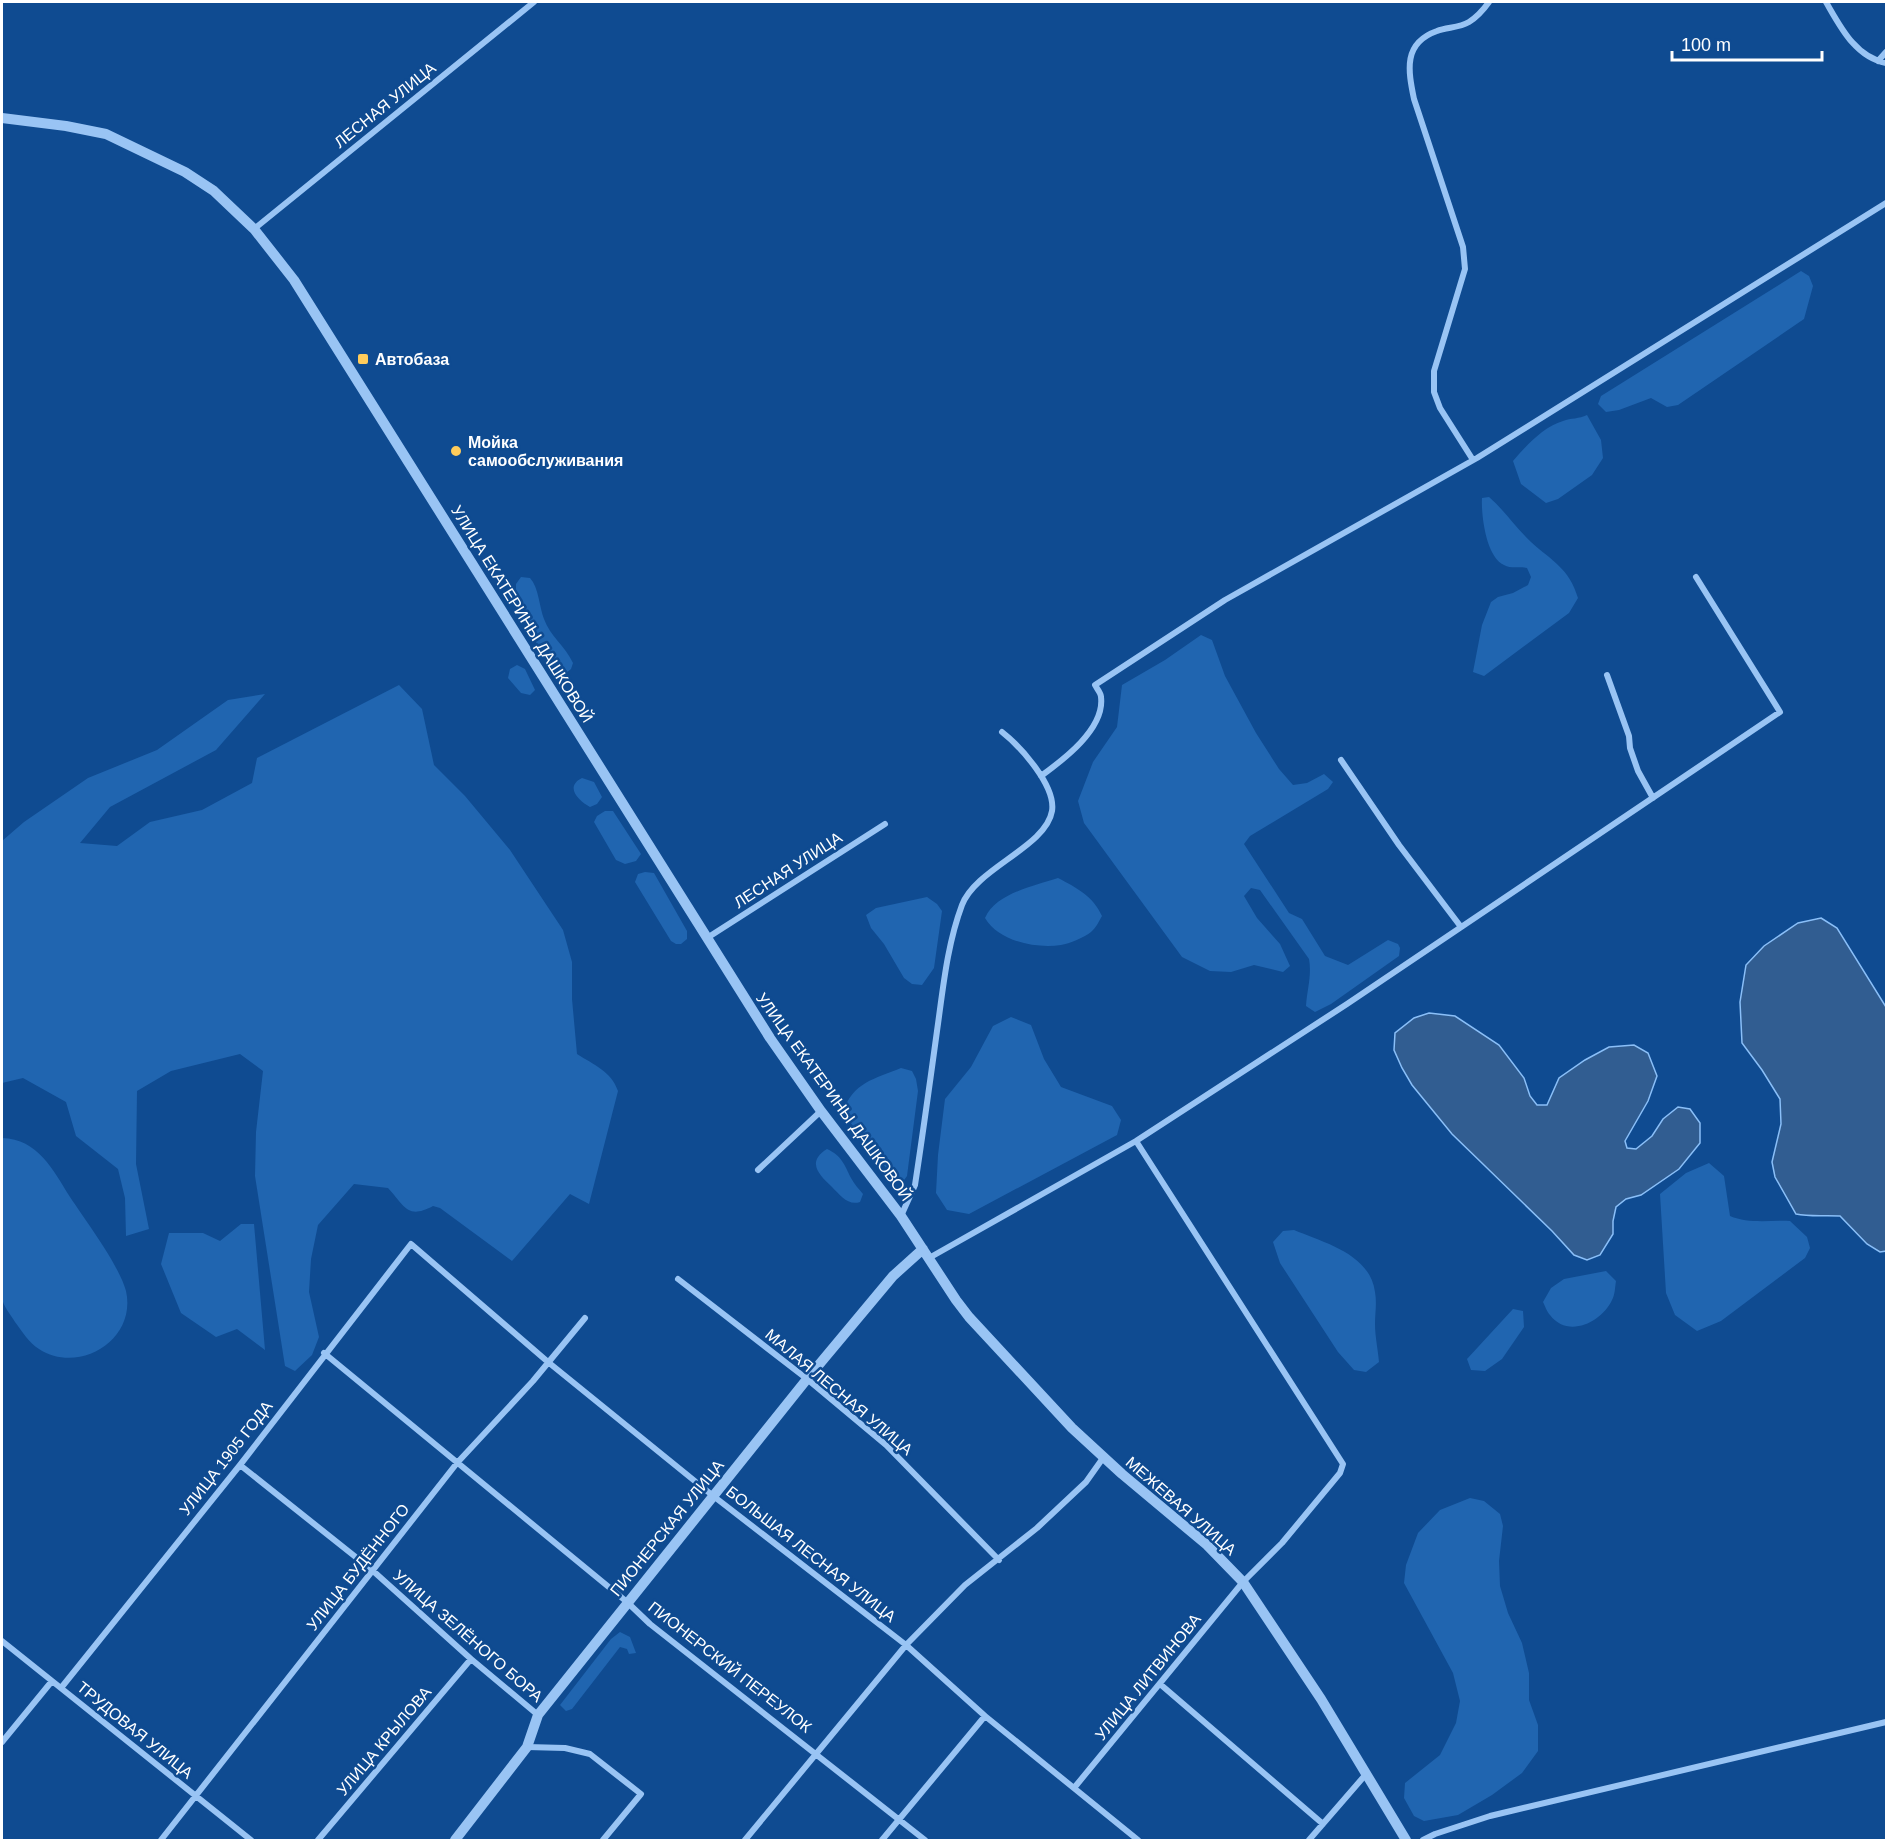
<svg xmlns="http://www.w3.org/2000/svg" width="1888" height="1842" viewBox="0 0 1888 1842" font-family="Helvetica,sans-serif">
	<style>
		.green { fill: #2065b0 }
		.water { fill: #315d91; stroke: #8abff8; stroke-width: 1.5 }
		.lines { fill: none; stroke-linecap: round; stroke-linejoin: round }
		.minor { stroke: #99c4f4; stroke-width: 6 }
		.tertiary { stroke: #99c4f4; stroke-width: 10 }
		.poi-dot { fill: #ffcc5b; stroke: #0f4b91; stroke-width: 2 }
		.labels { text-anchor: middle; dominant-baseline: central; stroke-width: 5; stroke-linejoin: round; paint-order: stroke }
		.street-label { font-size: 16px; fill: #fff; stroke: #0f4b91 }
		.poi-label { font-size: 16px; font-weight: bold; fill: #fff; stroke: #0f4b91; text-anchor: start }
	</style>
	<rect width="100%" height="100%" fill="#0f4b91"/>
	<path class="green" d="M1801 271 1809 276 1813 286 1804 319 1678 405 1667 407 1651 398 1619 410 1606 412 1598 404 1601 396Z
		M1587 415 1601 440 1603 458 1592 475 1558 499 1546 503 1521 484 1513 461C1526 446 1543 427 1563 421 1571 418 1579 419 1587 415Z
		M1489 497C1505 511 1516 528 1531 542 1552 561 1569 568 1578 598L1569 613 1484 676 1473 672 1482 625 1491 602 1498 597 1513 593 1528 585 1531 577 1527 568C1519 566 1511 569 1504 565 1486 557 1481 515 1482 498Z
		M521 577 530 578C539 588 539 606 544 619 550 636 565 646 573 663L571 669 566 673 559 672 540 651 516 596V584Z
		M1201 635 1212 640 1225 676 1256 733 1279 769 1293 785 1307 783 1324 774 1333 782 1328 789 1250 836 1244 844 1289 913 1302 919 1325 956 1348 965 1388 940 1398 944 1400 948 1399 956 1331 1004 1315 1012 1306 1006C1307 990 1312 975 1309 959L1260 890 1251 888 1244 896 1257 918 1280 944 1290 966 1283 972 1254 965 1231 972 1210 971 1182 957 1084 823 1078 801 1093 762 1117 727 1122 685 1165 660Z
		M517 665 525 669 535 690 530 695 521 693 508 678 510 669Z
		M399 685 422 709 434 765 465 796 510 850 563 930 572 962V999L577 1054C594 1065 611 1071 618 1091L589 1204 570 1194 512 1261 440 1208 433 1206C407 1220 405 1206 388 1188L354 1184 318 1225 311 1259 309 1292 319 1337 312 1355 295 1371 285 1366 255 1176 256 1132 263 1071 240 1054 171 1071 137 1091 136 1164 149 1229 126 1236 125 1198 118 1169 76 1136 66 1102 23 1078 2 1083V841L24 822 88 778 157 750 228 700 265 694 216 750 110 807 80 843 117 846 150 822 202 810 252 783 257 758Z
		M582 778 594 782 602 797 597 804 590 807C579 801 564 787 582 778Z
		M605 811H613L641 854 636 861 625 864 616 860 594 822 597 816Z
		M645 872 654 873 687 931V939L681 944H676L671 941 635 882 638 874Z
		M1058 878C1077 888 1093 896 1102 916 1099 921 1096 928 1091 932 1085 937 1069 944 1061 945 1036 949 998 941 985 918 996 893 1034 886 1058 878Z
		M927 897 937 904 942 911 934 968 922 985 912 984 904 978 884 944 871 928 866 915 876 908Z
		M1011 1017 1031 1025 1044 1059 1061 1087 1112 1106 1121 1120 1117 1135 969 1214 947 1210 936 1193 938 1155 945 1099 971 1067 993 1026Z
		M901 1068 912 1071 916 1079 918 1091 907 1176 902 1183H898L843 1113C852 1082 875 1079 901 1068Z
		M2 1138C38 1139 53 1170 70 1197 86 1221 119 1265 126 1291 137 1340 79 1375 39 1349 29 1343 22 1331 15 1322 11 1315 3 1306 2 1298 0 1284 2 1267 2 1253 2 1214 1 1176 2 1138Z
		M827 1149C842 1156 844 1164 851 1178 854 1184 859 1189 863 1194L860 1202C848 1206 840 1195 832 1187 819 1175 806 1162 827 1149Z
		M1709 1163 1724 1176 1730 1216C1748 1224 1770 1220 1790 1221L1807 1237 1810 1248 1805 1258 1721 1321 1697 1331 1675 1315 1666 1293 1660 1194 1686 1173Z
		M241 1224H254L265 1350 237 1329 216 1337 181 1313 161 1264 169 1233H203L220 1241Z
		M1294 1230C1325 1243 1370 1254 1375 1292 1377 1303 1375 1313 1375 1324 1375 1337 1378 1349 1379 1362L1366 1372 1354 1370 1338 1352 1280 1263 1273 1242 1283 1231Z
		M1606 1271 1616 1281C1615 1287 1615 1295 1612 1300 1602 1322 1568 1339 1550 1315 1547 1312 1545 1306 1543 1302L1551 1288 1564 1279Z
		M1513 1309 1523 1311 1524 1327 1502 1359 1485 1371 1471 1370 1467 1359Z
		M1470 1498 1484 1501 1500 1514 1503 1526 1499 1561 1500 1586 1508 1613 1522 1643 1529 1673V1700L1538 1725V1751L1522 1773 1492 1795 1458 1815 1424 1821 1414 1816 1404 1798 1405 1783 1440 1755 1456 1723 1460 1701 1453 1673 1404 1583 1406 1565 1418 1533 1440 1510Z
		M620 1632 630 1637 636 1653 629 1654 627 1649 620 1647 572 1709 566 1711 560 1705 611 1639Z"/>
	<path class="water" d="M1821 918 1837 928 1886 1007V1251L1880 1252 1867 1244 1840 1216C1825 1215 1810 1217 1796 1214L1775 1177 1772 1162 1781 1124 1780 1099 1762 1070 1742 1043 1740 1002 1746 965 1764 946 1798 923Z
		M1429 1013 1455 1016 1499 1045 1524 1078 1530 1096 1537 1105H1547L1559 1078 1585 1060 1609 1047 1634 1045 1648 1053 1657 1076 1648 1101 1625 1141 1627 1148 1636 1149 1652 1136 1663 1119 1678 1107 1690 1109 1700 1123V1143L1679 1169 1641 1195 1626 1199 1616 1207 1613 1221V1234L1600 1255 1587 1260 1574 1255 1552 1231 1452 1134 1412 1085 1402 1068 1394 1050 1395 1033 1414 1018Z"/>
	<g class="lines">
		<path class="minor" d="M1826 2C1840 26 1855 57 1886 63
			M1878 61 1886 52
			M254 229 534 2
			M1473 460 1440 408 1434 392V371L1465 269 1463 247 1414 99C1408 70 1403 43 1437 31 1447 27 1459 28 1469 22 1477 17 1484 9 1489 2
			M1607 675 1629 736 1630 748 1638 771 1653 798
			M1341 760 1399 845 1461 927
			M1041 776C1063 760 1105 729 1101 697 1101 693 1097 689 1095 685L1225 600 1477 458 1886 203
			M707 938 885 824
			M758 1170 821 1111
			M901 1216 915 1185C923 1133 930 1082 937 1031 943 989 947 945 962 905 976 868 1046 847 1052 811 1056 786 1021 747 1002 732
			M929 1258 1136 1141 1347 1004 1780 712 1696 577
			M678 1279 807 1379 886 1445 999 1560
			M324 1353 627 1602 650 1624 925 1840
			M240 1465 372 1570 471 1659 538 1715
			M2 1641 251 1840
			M1160 1684 1323 1824
			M61 1688 240 1465 411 1244 548 1362 712 1495 906 1645 985 1716 1138 1840
			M2 1742 52 1681
			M527 1747 565 1748 590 1754 641 1794 603 1840
			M1074 1788 1243 1582 1282 1543 1340 1473 1343 1464 1136 1141
			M161 1840 457 1463 533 1381 585 1318
			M318 1840 471 1659
			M745 1840 906 1645 965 1585 1037 1528 1086 1482 1103 1458
			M882 1840 985 1716
			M1309 1840 1367 1773
			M1423 1840 1435 1834 1490 1816 1886 1722"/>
		<path class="tertiary" d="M2 118 66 126 106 134 185 172 214 191 254 229 294 280 770 1038 821 1111 901 1216 956 1300 969 1317 1072 1428 1122 1474 1207 1545 1243 1582 1321 1699 1406 1840
			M455 1840 527 1747 538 1715 807 1379 893 1276 923 1249"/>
	</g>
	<g class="poi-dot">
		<rect x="357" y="353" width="12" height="12" rx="3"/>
		<circle cx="456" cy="451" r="6"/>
	</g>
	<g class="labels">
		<g class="street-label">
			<text transform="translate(385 105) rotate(-39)">ЛЕСНАЯ УЛИЦА</text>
			<text transform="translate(522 614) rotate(58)">УЛИЦА ЕКАТЕРИНЫ ДАШКОВОЙ</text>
			<text transform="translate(788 870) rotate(-33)">ЛЕСНАЯ УЛИЦА</text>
			<text transform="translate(834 1097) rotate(54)">УЛИЦА ЕКАТЕРИНЫ ДАШКОВОЙ</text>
			<text transform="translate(839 1392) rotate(40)">МАЛАЯ ЛЕСНАЯ УЛИЦА</text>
			<text transform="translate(226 1458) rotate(-52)">УЛИЦА 1905 ГОДА</text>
			<text transform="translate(1181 1506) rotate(41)">МЕЖЕВАЯ УЛИЦА</text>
			<text transform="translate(667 1528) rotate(-51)">ПИОНЕРСКАЯ УЛИЦА</text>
			<text transform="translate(811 1554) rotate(38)">БОЛЬШАЯ ЛЕСНАЯ УЛИЦА</text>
			<text transform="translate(358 1567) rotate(-52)">УЛИЦА БУДЁННОГО</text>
			<text transform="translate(468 1636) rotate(41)">УЛИЦА ЗЕЛЁНОГО БОРА</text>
			<text transform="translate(730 1667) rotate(38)">ПИОНЕРСКИЙ ПЕРЕУЛОК</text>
			<text transform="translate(1148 1677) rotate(-51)">УЛИЦА ЛИТВИНОВА</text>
			<text transform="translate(135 1730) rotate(39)">ТРУДОВАЯ УЛИЦА</text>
			<text transform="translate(384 1741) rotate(-50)">УЛИЦА КРЫЛОВА</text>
		</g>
		<g class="poi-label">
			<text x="375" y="359">Автобаза</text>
			<text x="468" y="442">Мойка<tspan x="468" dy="18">самообслуживания</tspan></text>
		</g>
	</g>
	<rect width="1888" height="1842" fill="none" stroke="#ffffff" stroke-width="6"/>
	<path d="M1672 51v9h150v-9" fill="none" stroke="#ffffff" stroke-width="3"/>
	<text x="1681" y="51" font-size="18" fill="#ffffff" stroke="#0f4b91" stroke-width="4.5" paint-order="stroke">100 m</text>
</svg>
